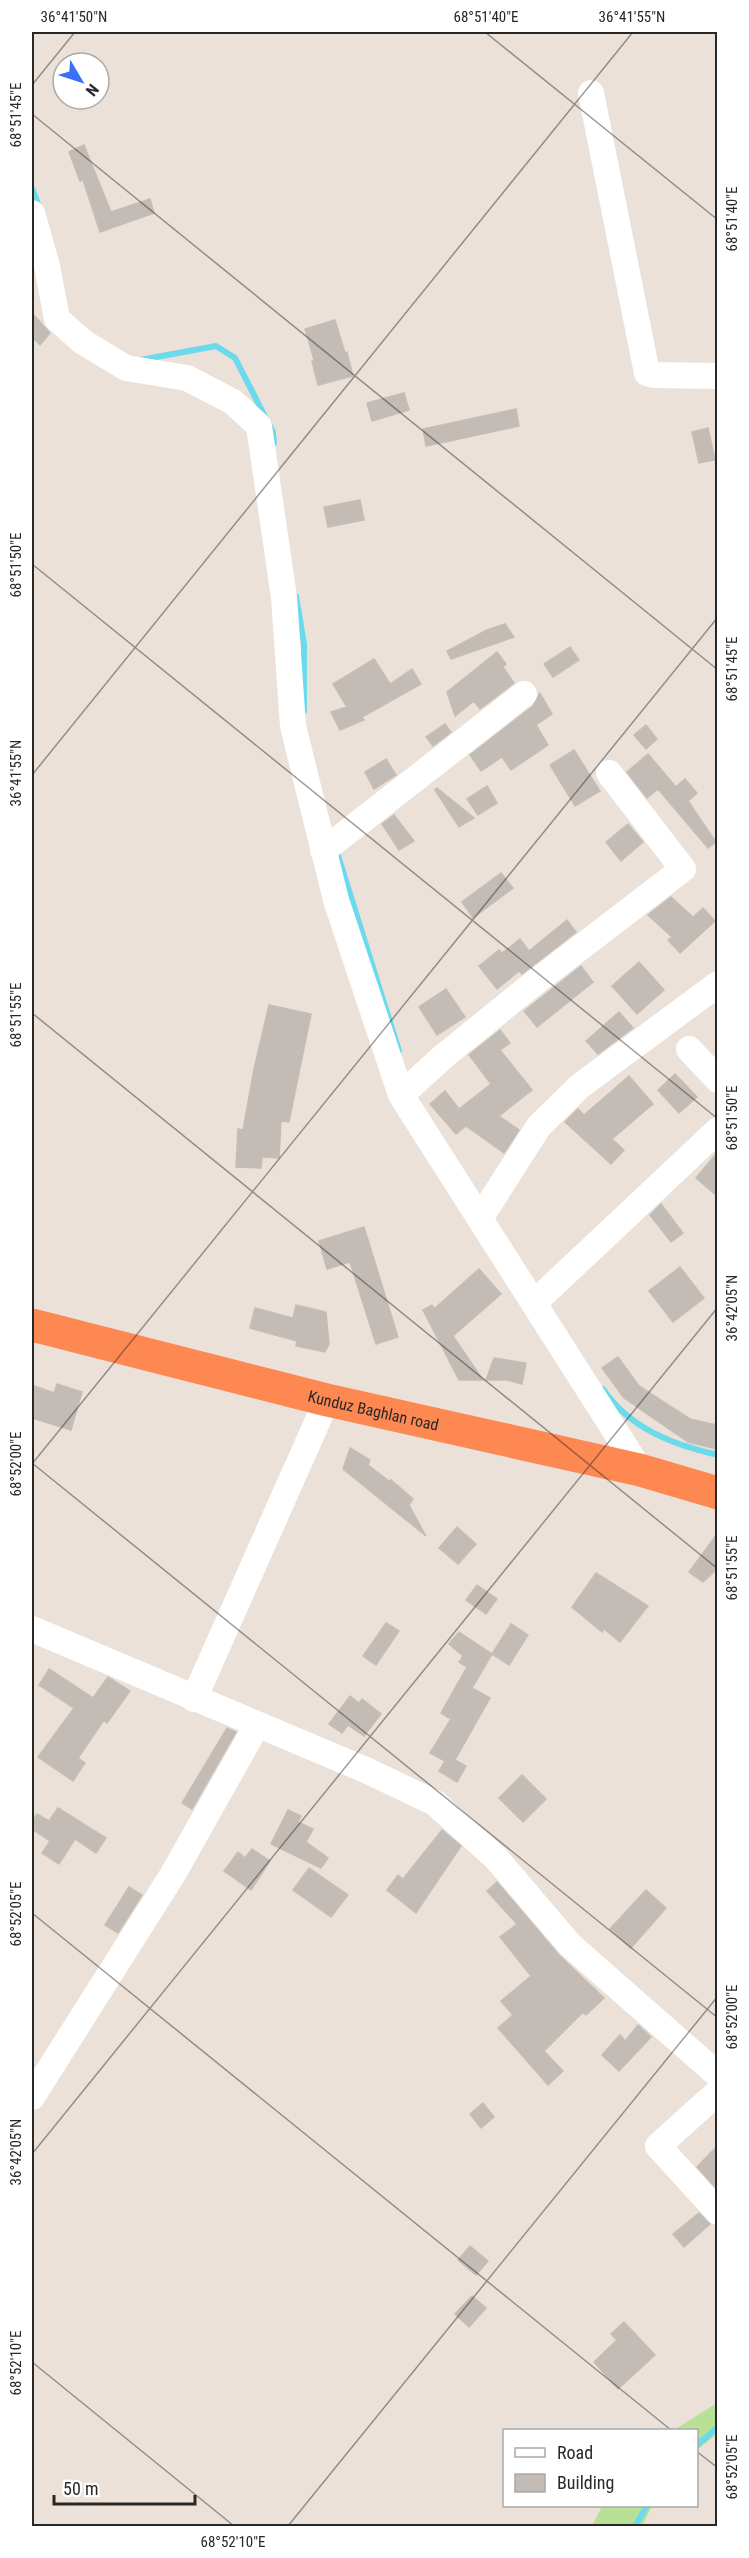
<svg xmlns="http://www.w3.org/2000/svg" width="749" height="2558" viewBox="0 0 749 2558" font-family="'Roboto Condensed',sans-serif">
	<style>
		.green { fill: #b8e195 }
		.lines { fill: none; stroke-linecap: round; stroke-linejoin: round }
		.stream { stroke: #6cdaed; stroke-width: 6 }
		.building { fill: #c3bbb6; stroke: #c6bdb3; stroke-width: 1.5 }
		.minor { stroke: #fff; stroke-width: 26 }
		.highway { stroke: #fd8852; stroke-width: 33 }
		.ticks { fill: none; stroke: #282828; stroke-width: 1.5; stroke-opacity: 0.45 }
		.labels { text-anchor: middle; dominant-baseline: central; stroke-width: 5; stroke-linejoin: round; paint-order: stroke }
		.street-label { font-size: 16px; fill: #282828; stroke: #fff }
		.neatline { fill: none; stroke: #282828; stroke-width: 2 }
		.ticks-label { font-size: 15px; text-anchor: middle; fill: #282828 }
	</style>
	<rect width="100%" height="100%" fill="#ebe1d9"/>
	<path class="green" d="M717 2403V2434L697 2450 696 2430H674Z
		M602 2506H652L642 2526H592Z"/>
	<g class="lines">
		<path class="stream" d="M32 188 40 209
			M140 360 216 346 235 358 273 432 274 443
			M296 596 304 644V711
			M336 849 399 1051
			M603 1389C629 1428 673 1445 718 1455
			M696 2446 718 2427
			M635 2526 647 2506"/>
	</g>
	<path class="building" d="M84 145 111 212 150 199 154 213 100 232 83 180 80 181 69 152Z
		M32 313 50 333 40 345 32 337Z
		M335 320 345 353 347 352 353 376 318 385 312 361 314 360 305 329Z
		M404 393 409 410 372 421 367 403Z
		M516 409 519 426 426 446 423 429Z
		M708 428 715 460 699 463 692 432Z
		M360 500 364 520 328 527 324 507Z
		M505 624 514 637 451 659 447 651 487 630Z
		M570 647 579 660 553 677 544 664Z
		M497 652 506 664 503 667 514 683 480 709 474 701 455 716 447 692Z
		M374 659 390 684 412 669 421 684 362 717 364 720 340 730 331 712 347 707 333 684Z
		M540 693 552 714 536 725 548 745 511 770 502 757 481 771 470 755 533 706Z
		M445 724 451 732 433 746 426 737Z
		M646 725 657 739 646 749 634 735Z
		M574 750 600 791 575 806 550 765Z
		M648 754 676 787 685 779 697 793 688 801 716 842 708 848 658 789 647 798 627 772Z
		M386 759 396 775 374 789 365 772Z
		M487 786 497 803 478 815 467 799Z
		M437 788 474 818 459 827 435 790Z
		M394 815 414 841 399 850 382 824Z
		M628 824 643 842 621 861 606 842Z
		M501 873 513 888 473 918 462 902Z
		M671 897 693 917 703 908 715 921 680 953 668 940 672 937 648 915Z
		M567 920 576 932 522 974 519 971 497 989 479 966 499 950 502 953 520 939 529 951Z
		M639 962 664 990 637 1014 612 986Z
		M581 966 593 982 537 1027 524 1011Z
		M446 989 465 1017 437 1035 419 1007Z
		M269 1005 311 1014 289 1122 281 1121 279 1158 262 1157 261 1168 236 1167 238 1129 243 1130 254 1069Z
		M619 1012 633 1028 598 1054 586 1041Z
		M500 1030 510 1043 500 1050 532 1090 499 1116 519 1130 504 1153 466 1126 456 1134 430 1104 445 1091 459 1109 491 1084 469 1055Z
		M675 1074 697 1097 679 1113 658 1090Z
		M629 1076 653 1104 612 1139 624 1150 611 1164 565 1122 578 1109 584 1115Z
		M717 1153V1196L696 1178Z
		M661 1204 683 1233 671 1242 650 1215Z
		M364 1227 398 1337 376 1344 350 1262 327 1269 319 1241Z
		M680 1267 704 1298 673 1322 649 1291Z
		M479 1269 501 1294 453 1336 483 1380H459L423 1310 432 1305 434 1309Z
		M296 1305 326 1312 329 1344 325 1352 296 1346 297 1341 250 1328 255 1308 293 1318Z
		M618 1357 639 1386 690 1419 717 1425V1449L688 1442 624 1398 602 1368Z
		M494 1358 526 1363 522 1384 507 1380H486Z
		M57 1384 82 1392 71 1430 32 1418V1385L54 1393Z
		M350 1448 370 1460 368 1465 389 1481 391 1480 413 1499 409 1505 426 1536 343 1469Z
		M457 1527 476 1544 458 1564 439 1548Z
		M717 1534V1569L703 1582 689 1572Z
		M596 1573 648 1606 620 1642 604 1629 602 1632 572 1607Z
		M477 1585 497 1599 486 1614 466 1600Z
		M386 1623 399 1631 376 1665 363 1656Z
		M511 1624 528 1635 509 1665 492 1654Z
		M459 1632 492 1654 472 1688 490 1698 455 1760 466 1766 457 1782 439 1771 445 1761 430 1753 451 1719 441 1713 467 1667 459 1662 463 1656 449 1644Z
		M49 1669 93 1698 108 1677 130 1691 107 1723 104 1720 78 1758 85 1763 73 1781 38 1757 74 1708 39 1685Z
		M350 1696 359 1703 362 1699 381 1714 364 1736 348 1725 342 1733 329 1724Z
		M227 1728 236 1732 192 1809 182 1803Z
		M522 1775 546 1799 523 1822 499 1798Z
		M58 1808 106 1838 96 1853 75 1839 59 1864 42 1853 50 1841 32 1829V1823L37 1814 49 1821Z
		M288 1810 301 1816 298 1822 313 1829 306 1842 328 1858 321 1868 271 1844Z
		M442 1830 461 1846 416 1913 387 1890 398 1875 403 1879Z
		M252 1849 270 1861 251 1890 224 1871 238 1852 245 1858Z
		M309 1868 348 1895 331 1917 293 1890Z
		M497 1882 559 1955 604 1998 586 2015 583 2012 544 2051 563 2071 548 2085 498 2028 513 2015 501 2001 531 1976 500 1937 517 1924 487 1891Z
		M129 1887 142 1895 118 1933 105 1925Z
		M646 1890 666 1908 631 1948 610 1929Z
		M638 2025 651 2037 619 2071 602 2055 620 2035 625 2041Z
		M483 2103 494 2117 481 2128 470 2114Z
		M717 2146V2189L697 2167Z
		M699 2213 710 2224 684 2247 673 2234Z
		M470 2246 488 2261 476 2275 458 2260Z
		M472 2296 486 2308 469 2327 455 2314Z
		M624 2322 655 2355 618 2389 594 2362 617 2340 611 2334Z"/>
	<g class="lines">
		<path class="minor" d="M591 93 647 373 654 375 718 376
			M32 213 47 266 57 319 83 342 126 368 187 378 233 402 259 426 284 597 293 726 336 900 401 1095 640 1470
			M323 851 524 694
			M689 1049 718 1080
			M401 1095 444 1056 529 987 683 869 609 773
			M481 1217 539 1126 580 1086 718 984
			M534 1303 718 1130
			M32 1629 368 1771 435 1803 496 1858 570 1945 718 2075
			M194 1699 327 1400
			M718 2092 658 2146 718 2212
			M32 2097 173 1874 257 1725"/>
		<path class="highway" id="s1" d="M32 1325 327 1400 640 1470 718 1493"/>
	</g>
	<path class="ticks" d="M485 32 718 220M32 85 75 32M32 114 718 670M32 564 718 1119M32 775 633 32M32 1013 718 1569M32 1463 718 2018M32 1464 718 617M32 1913 671 2430M32 2154 718 1307M32 2362 234 2526M696 2451 718 2468M288 2526 718 1996"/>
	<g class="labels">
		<g class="street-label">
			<text stroke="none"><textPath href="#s1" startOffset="352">Kunduz Baghlan road</textPath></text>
		</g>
	</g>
	<rect width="749" height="2558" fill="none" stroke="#ffffff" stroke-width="66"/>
	<rect x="503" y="2429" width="195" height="78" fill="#ffffff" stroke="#a9a9a9" stroke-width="1.5"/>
	<rect x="515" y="2448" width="30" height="9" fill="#ffffff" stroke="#a9a9a9" stroke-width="1.5"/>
	<text x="557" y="2459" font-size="18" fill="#282828">Road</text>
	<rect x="515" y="2474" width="30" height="18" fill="#c3bbb6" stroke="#a9a9a9" stroke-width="1.5"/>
	<text x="557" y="2489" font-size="18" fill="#282828">Building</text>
	<g transform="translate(81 81) rotate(129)"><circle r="28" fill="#ffffff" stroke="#a9a9a9" stroke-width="1.5"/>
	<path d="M0-4.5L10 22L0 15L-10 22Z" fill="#3972f8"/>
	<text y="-9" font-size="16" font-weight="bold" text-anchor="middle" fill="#282828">N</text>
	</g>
	<path d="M54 2495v9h141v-9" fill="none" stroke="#282828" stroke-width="3"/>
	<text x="63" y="2495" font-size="18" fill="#282828" stroke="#ffffff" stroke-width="4.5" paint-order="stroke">50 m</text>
	<rect x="33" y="33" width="683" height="2492" class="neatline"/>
	<g class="ticks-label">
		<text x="74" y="22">36°41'50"N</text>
		<text x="486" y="22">68°51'40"E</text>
		<text x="632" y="22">36°41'55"N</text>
		<text transform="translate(16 115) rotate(-90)" y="5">68°51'45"E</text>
		<text transform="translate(732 219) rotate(-90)" y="5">68°51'40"E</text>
		<text transform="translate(16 565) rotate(-90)" y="5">68°51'50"E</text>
		<text transform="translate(732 669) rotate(-90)" y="5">68°51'45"E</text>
		<text transform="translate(16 773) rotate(-90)" y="5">36°41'55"N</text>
		<text transform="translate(16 1015) rotate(-90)" y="5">68°51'55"E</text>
		<text transform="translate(732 1118) rotate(-90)" y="5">68°51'50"E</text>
		<text transform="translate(732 1308) rotate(-90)" y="5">36°42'05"N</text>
		<text transform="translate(16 1464) rotate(-90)" y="5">68°52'00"E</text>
		<text transform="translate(732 1568) rotate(-90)" y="5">68°51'55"E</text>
		<text transform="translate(16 1914) rotate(-90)" y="5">68°52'05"E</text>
		<text transform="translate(732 2017) rotate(-90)" y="5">68°52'00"E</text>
		<text transform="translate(16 2152) rotate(-90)" y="5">36°42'05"N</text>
		<text transform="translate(16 2363) rotate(-90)" y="5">68°52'10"E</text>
		<text transform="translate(732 2467) rotate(-90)" y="5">68°52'05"E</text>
		<text x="233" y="2547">68°52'10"E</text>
	</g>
</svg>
